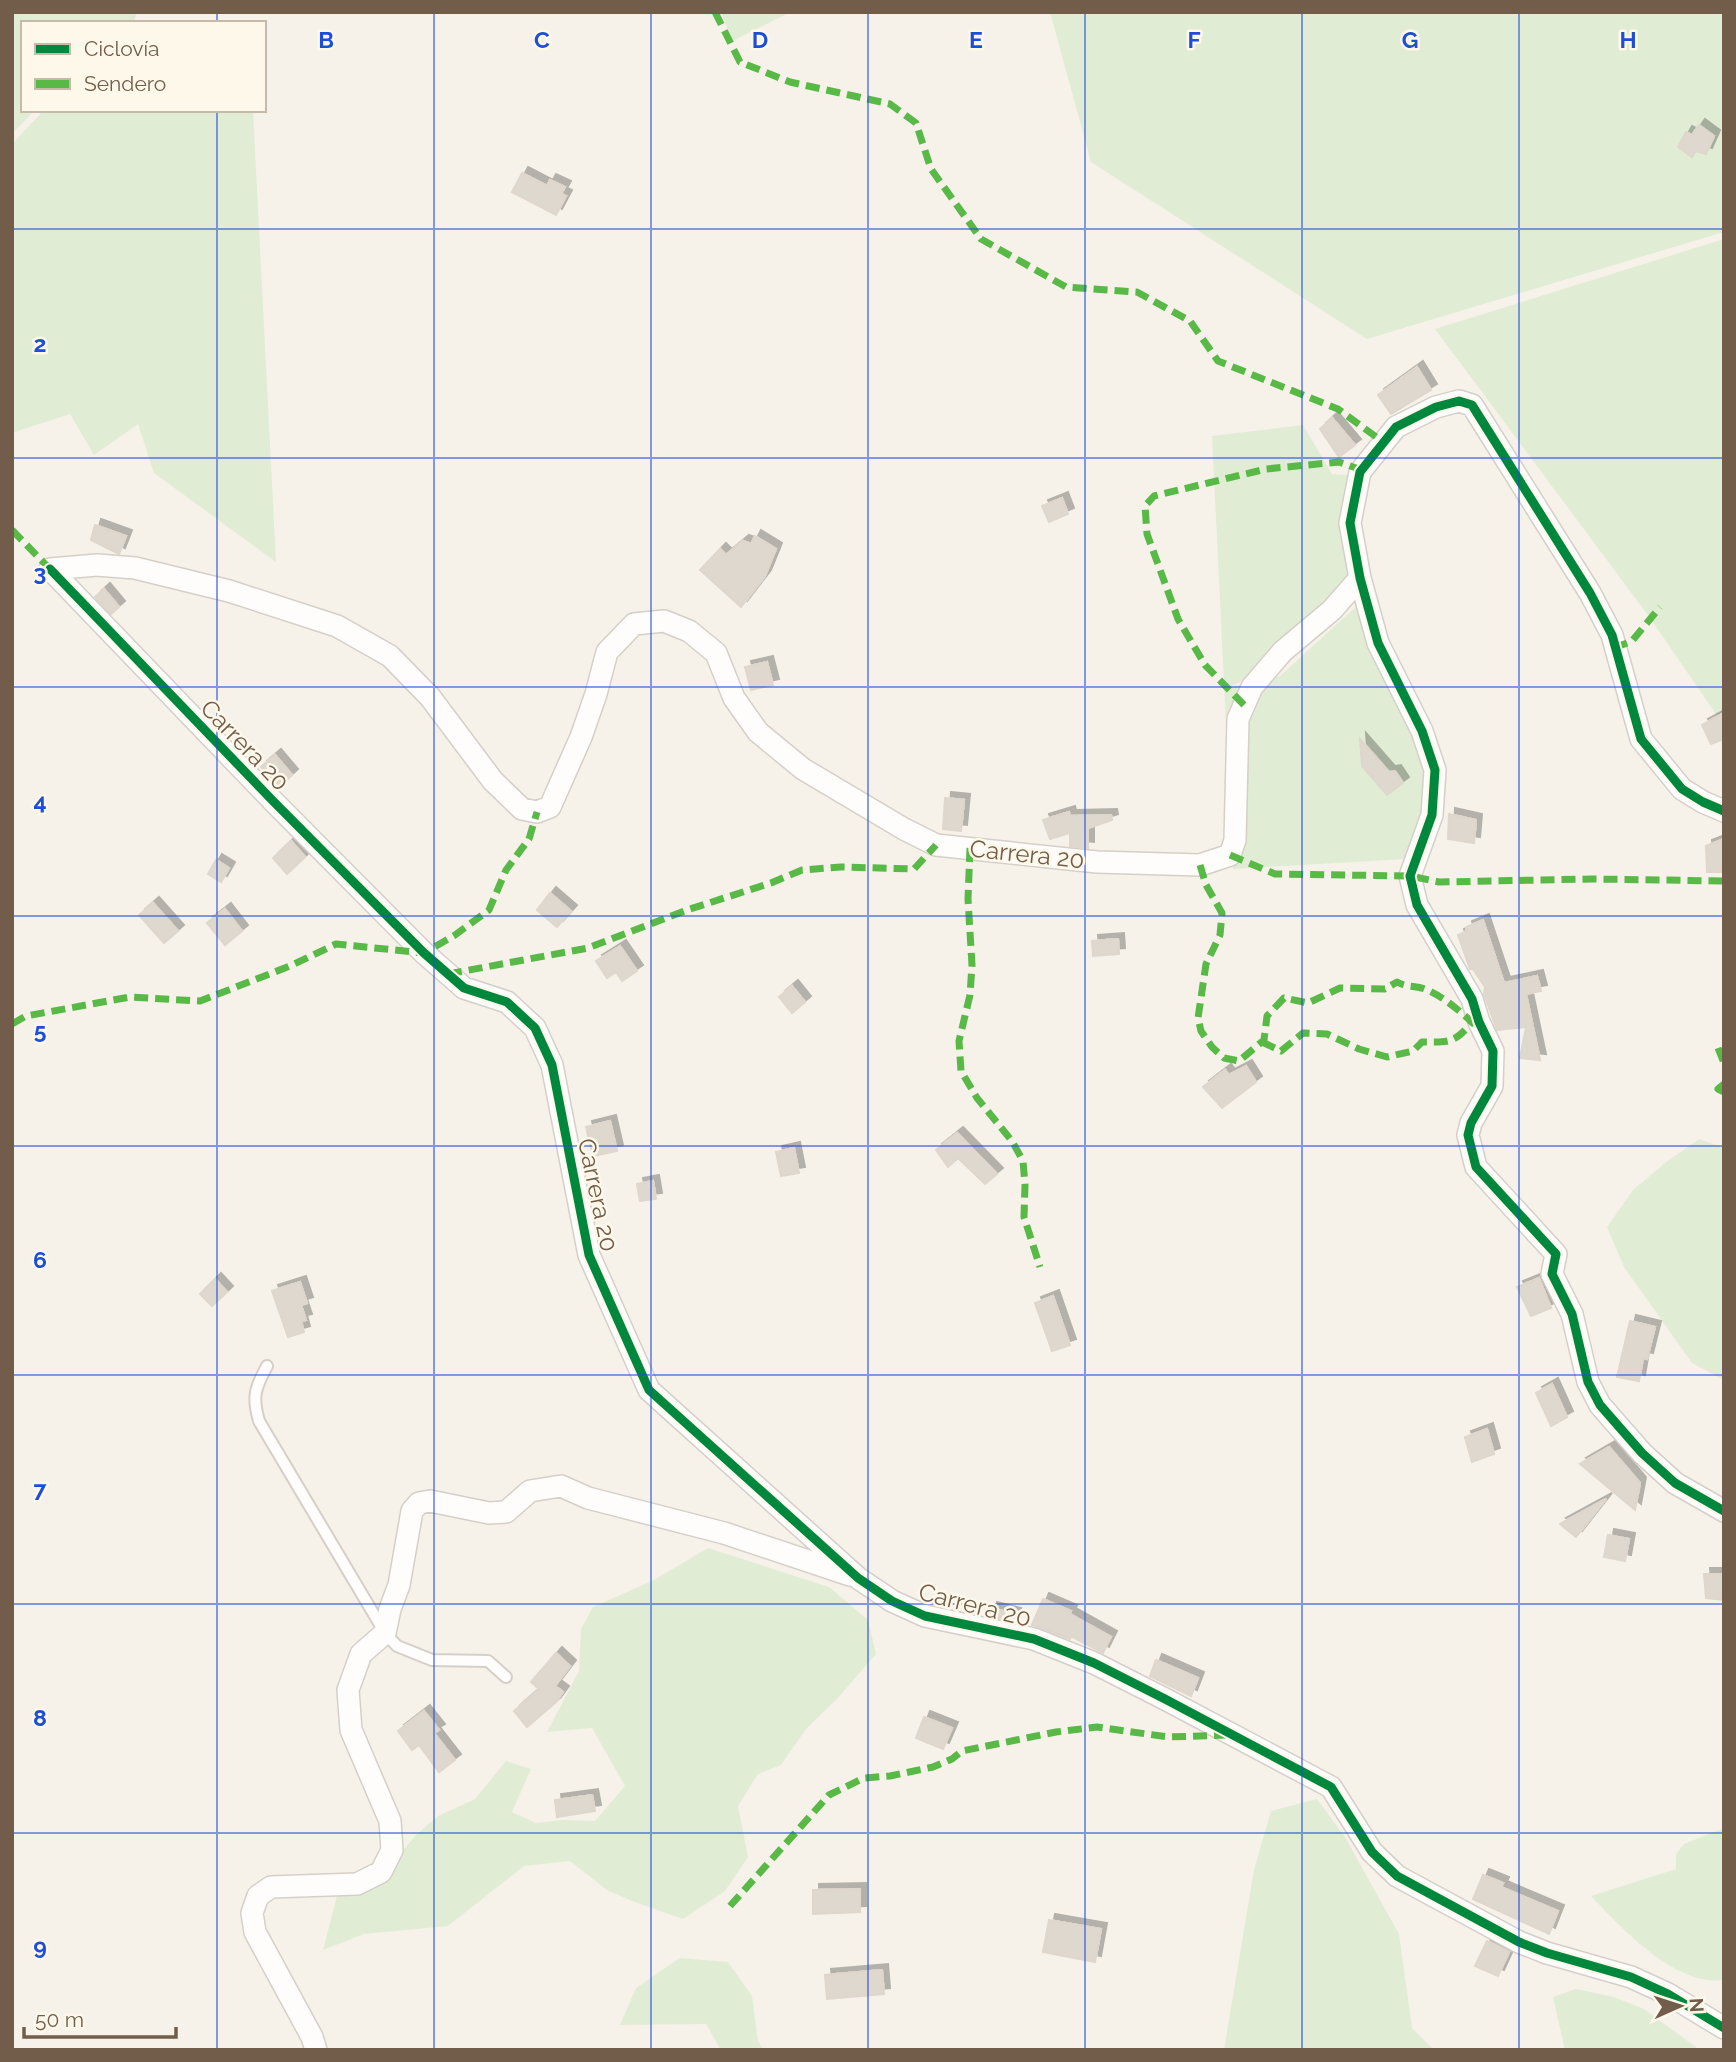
<svg xmlns="http://www.w3.org/2000/svg" width="1736" height="2062" viewBox="0 0 1736 2062" font-family="Raleway,sans-serif">
	<style>
		.green { fill: #e1ecd5 }
		.building { fill: #dfd8cf; stroke: #dfd6cc; stroke-width: 2; filter: url(#shadow) }
		.lines { fill: none; stroke-linecap: round; stroke-linejoin: round }
		.lane-casing { stroke: #d5cfc8; stroke-width: 14 }
		.street-casing { stroke: #d5cfc8; stroke-width: 24 }
		.lane { stroke: #fefdfc; stroke-width: 10 }
		.street { stroke: #fefdfc; stroke-width: 21 }
		.quiet { stroke: #58b947; stroke-width: 7; stroke-dasharray: 14 7; stroke-linecap: butt }
		.cycleway-casing { stroke: #fef8ea; stroke-width: 13 }
		.cycleway { stroke: #00873e; stroke-width: 9 }
		.grid { fill: none; stroke: #1d4ed8; stroke-width: 2; stroke-opacity: 0.55 }
		.labels { text-anchor: middle; dominant-baseline: central; stroke-width: 5; stroke-linejoin: round; paint-order: stroke }
		.street-label { font-size: 24px; fill: #725d4b; stroke: #fef8ea }
		.grid-label { font-size: 23px; text-anchor: middle; font-weight: bold; fill: #1d4ed8; stroke: #fef8ea; stroke-width: 5; stroke-linejoin: round; paint-order: stroke }
	</style>
	<defs>
		<filter id="shadow"><feDropShadow dx="6" dy="-6" stdDeviation="0" flood-color="#0004"/></filter>
	</defs>
	<rect width="100%" height="100%" fill="#f6f2e9"/>
	<path class="green" d="M12 12H137L134 23H23V110H35L12 134Z
		M721 12H791L732 41Z
		M1050 12H1724V232L1367 339 1091 162Z
		M44 110H253L276 562 154 473 138 424 94 455 70 414 12 433V144Z
		M1724 239V726L1650 618 1435 329Z
		M1303 425 1332 474 1352 475V576L1252 676 1230 687 1280 676 1359 604 1404 721 1428 770 1425 821 1406 859 1233 869 1212 436Z
		M1699 1139 1724 1148V1380L1692 1363 1624 1267 1607 1227 1633 1190 1665 1163Z
		M708 1548 829 1587 868 1620 876 1654 837 1699 806 1729 781 1765 758 1774 738 1806 748 1857 725 1891 683 1919 632 1901 607 1890 570 1861 524 1866 448 1926 364 1934 323 1950 338 1892 384 1873 416 1835 438 1816 475 1799 506 1761 531 1769 512 1812 536 1823 562 1820 595 1821 625 1786 592 1728 547 1732 579 1671 581 1629 593 1607 654 1580Z
		M1317 1799 1345 1837 1399 1934 1412 2028 1434 2050H1224L1254 1870 1271 1811Z
		M1724 1828V1980C1676 1987 1621 1928 1591 1896L1676 1869V1854L1684 1844Z
		M680 1958 728 1962 752 1996 758 2041 764 2050H721L706 2024 620 2025 636 1988Z
		M1576 1989 1614 1997 1644 2009 1700 2050H1565L1553 1997Z"/>
	<path class="building" d="M1699 125 1714 136 1706 154 1696 151 1692 157 1678 147 1686 132 1692 135Z
		M522 173 547 186 550 180 565 187 561 194 566 196 556 215 512 192Z
		M1417 367 1431 390 1391 414 1378 395Z
		M1332 418 1355 445 1339 457 1320 429Z
		M1062 498 1068 514 1049 522 1042 506Z
		M95 525 126 536 119 554 91 540Z
		M755 536 776 549 765 576 741 607 700 570 720 549 726 555 743 541 751 544Z
		M104 589 119 607 111 614 95 597Z
		M767 662 773 685 751 690 745 667Z
		M1724 713V739L1711 744 1702 725Z
		M1360 739 1389 772 1395 771 1403 783 1387 795 1362 766Z
		M275 755 292 775 278 788 261 767Z
		M945 798 964 800 961 831 943 829Z
		M1069 812 1070 816 1111 815 1112 820 1088 828V848L1070 846V833L1050 839 1043 820Z
		M1449 814 1476 820 1474 843 1448 839Z
		M1724 839V872H1707L1706 846Z
		M291 841 305 857 287 874 273 858Z
		M216 860 229 868 221 882 208 874Z
		M550 893 571 911 557 927 537 910Z
		M153 903 178 931 164 943 139 915Z
		M225 909 242 931 225 945 207 923Z
		M1483 920 1504 983 1537 976 1541 991 1526 994 1540 1060 1520 1058 1526 1027 1497 1030 1484 994 1485 987 1473 969H1470L1458 935 1467 931 1466 927Z
		M1118 939 1119 954 1093 956 1092 941Z
		M620 946 637 971 622 981 616 972 607 978 596 961Z
		M792 986 805 1002 792 1013 779 997Z
		M1246 1066 1256 1082 1222 1108 1203 1087 1225 1070 1229 1075Z
		M610 1121 617 1151 593 1156 586 1127Z
		M957 1133 997 1174 985 1184 958 1158 948 1167 936 1150Z
		M794 1148 799 1173 781 1176 776 1152Z
		M653 1181 656 1199 640 1201 637 1184Z
		M1539 1278 1551 1308 1531 1316 1517 1287Z
		M215 1279 227 1292 212 1306 200 1294Z
		M300 1282 307 1303 301 1305 306 1320 301 1321 304 1332 288 1337 272 1291Z
		M1053 1296 1070 1345 1052 1351 1035 1303Z
		M1630 1321 1655 1327 1647 1359 1643 1358 1639 1381 1617 1377Z
		M1552 1384 1567 1417 1551 1426 1536 1393Z
		M1487 1429 1494 1454 1472 1462 1465 1437Z
		M1609 1447 1640 1483 1635 1510 1580 1464Z
		M1606 1499 1576 1537 1560 1524Z
		M1608 1535 1629 1539 1625 1561 1604 1557Z
		M1704 1574H1724V1600L1706 1598Z
		M1043 1599 1071 1611 1070 1614 1111 1637 1103 1653 1071 1636 1070 1639 1032 1625Z
		M991 1608 1015 1614 1013 1621 989 1616Z
		M556 1653 570 1666 555 1686 563 1692 555 1703 527 1727 514 1711 539 1689 531 1682Z
		M1156 1660 1198 1678 1191 1696 1150 1676Z
		M424 1711 439 1730 434 1733 455 1760 439 1772 419 1745 412 1750 398 1731Z
		M924 1717 952 1728 943 1749 916 1738Z
		M592 1795 595 1811 557 1817 555 1800Z
		M1483 1875 1503 1883 1501 1887 1558 1911 1549 1934 1473 1899Z
		M860 1889V1912L813 1914V1890Z
		M1049 1920 1101 1929 1095 1962 1043 1952Z
		M1487 1941 1509 1952 1498 1976 1475 1966Z
		M882 1970 884 1994 827 1999 825 1975Z"/>
	<g class="lines">
		<defs>
			<path id="lane" d="M267 1366C255 1388 252 1397 259 1421L385 1633 397 1646 432 1660 488 1661 506 1677"/>
			<path id="street" d="M50 569 274 802 424 953 464 988 507 1002 535 1028 552 1065 589 1255 649 1390 858 1578 892 1601 925 1616 1034 1639 1094 1663 1165 1699 1331 1787 1372 1852 1397 1876 1519 1942 1547 1953 1631 1977 1668 1994 1724 2028
				M50 569 97 565 135 568 229 591 337 626 390 656 430 697 493 781 522 809 537 812 550 807 581 737 596 694 607 652 634 624 664 621 689 631 716 653 734 698 758 732 803 769 904 829 936 845 1097 862 1200 865 1230 855 1235 840 1238 719 1252 687 1283 651 1332 610 1360 578
				M1724 811 1703 802 1682 789 1641 739 1612 635 1590 593 1472 405 1459 401 1436 407 1396 427 1360 472 1350 523 1360 578 1378 643 1422 731 1435 770 1432 815 1410 876 1417 905 1472 999 1479 1022 1493 1051 1492 1086 1471 1123 1468 1135 1476 1167 1556 1254 1552 1274 1572 1314 1588 1382 1600 1405 1642 1453 1675 1483 1724 1511
				M316 2050 312 2037 255 1932 252 1913 258 1896 271 1887 357 1884 381 1872 392 1850 390 1821 351 1730 348 1690 361 1654 385 1633 390 1609 399 1585 412 1511 419 1503 430 1501 489 1513 506 1512 530 1491 561 1486 588 1498 724 1533 850 1575"/>
		</defs>
		<use href="#lane" class="lane-casing"/>
		<use href="#street" class="street-casing"/>
		<use href="#lane" class="lane"/>
		<use href="#street" class="street"/>
		<path class="quiet" d="M715 12 740 62 790 82 890 104 916 123 931 169 981 239 1066 287 1137 292 1190 321 1218 361 1338 409 1383 442
			M12 530 50 569
			M1614 648 1632 641 1660 607
			M1244 705 1205 665 1178 619 1147 534 1145 506 1154 496 1266 469 1339 462 1362 470
			M970 848 968 899 972 965 970 995 959 1041 961 1071 977 1098 1012 1141 1023 1161 1025 1185 1024 1217 1040 1267
			M1230 855 1275 874 1410 876 1439 882 1593 879 1724 881
			M1200 865 1206 885 1222 913 1220 935 1206 964 1198 1018 1201 1031 1212 1047 1224 1058 1239 1061 1264 1040 1267 1016 1284 998 1308 1003 1340 988 1385 989 1397 982C1408 988 1415 985 1425 989 1444 997 1457 1009 1472 1022H1479
			M448 974 588 948 687 910 771 883 802 870 841 867 914 869 936 845
			M12 1024 26 1016 130 997 200 1001 290 966 336 944 424 953 455 935 489 910 506 870 529 839 537 812
			M1262 1042 1281 1051 1303 1033 1327 1034 1359 1049 1387 1057 1413 1051 1422 1042C1449 1042 1454 1044 1472 1022
			M1718 1048 1724 1063
			M1724 1084 1718 1089 1724 1092
			M730 1906 829 1795 864 1778 890 1776 933 1767 952 1759 962 1751 1056 1732 1097 1727 1168 1737 1226 1735"/>
		<defs>
			<path id="cycleway" d="M50 569 274 802 424 953 464 988 507 1002 535 1028 552 1065 589 1255 649 1390 858 1578 892 1601 925 1616 1034 1639 1094 1663 1165 1699 1331 1787 1372 1852 1397 1876 1519 1942 1547 1953 1631 1977 1668 1994 1724 2028
				M1724 811 1703 802 1682 789 1641 739 1612 635 1590 593 1472 405 1459 401 1436 407 1396 427 1360 472 1350 523 1360 578 1378 643 1422 731 1435 770 1432 815 1410 876 1417 905 1472 999 1479 1022 1493 1051 1492 1086 1471 1123 1468 1135 1476 1167 1556 1254 1552 1274 1572 1314 1588 1382 1600 1405 1642 1453 1675 1483 1724 1511"/>
		</defs>
		<use href="#cycleway" class="cycleway-casing"/>
		<use href="#cycleway" class="cycleway"/>
	</g>
	<path class="grid" d="M217 12V23M434 12V2050M651 12V2050M868 12V2050M1085 12V2050M1302 12V2050M1519 12V2050M217 110V2050M12 229H1724M12 458H1724M12 687H1724M12 916H1724M12 1146H1724M12 1375H1724M12 1604H1724M12 1833H1724"/>
	<g class="labels">
		<g class="street-label">
			<text transform="translate(245 745) rotate(46)">Carrera 20</text>
			<text transform="translate(1027 854) rotate(6)">Carrera 20</text>
			<text transform="translate(598 1195) rotate(78)">Carrera 20</text>
			<text transform="translate(975 1605) rotate(14)">Carrera 20</text>
		</g>
	</g>
	<g class="grid-label">
		<text x="326" y="48">B</text>
		<text x="542" y="48">C</text>
		<text x="760" y="48">D</text>
		<text x="976" y="48">E</text>
		<text x="1194" y="48">F</text>
		<text x="1410" y="48">G</text>
		<text x="1628" y="48">H</text>
		<text x="40" y="352">2</text>
		<text x="40" y="581">3</text>
		<text x="40" y="810">4</text>
		<text x="40" y="1039">5</text>
		<text x="40" y="1268">6</text>
		<text x="40" y="1497">7</text>
		<text x="40" y="1726">8</text>
		<text x="40" y="1955">9</text>
	</g>
	<rect width="1736" height="2062" fill="none" stroke="#725d4b" stroke-width="28"/>
	<rect x="21" y="21" width="245" height="91" fill="#fef8ea" stroke="#c6baaa" stroke-width="2"/>
	<rect x="35" y="44" width="35" height="10" fill="#00873e" stroke="#c6baaa" stroke-width="2"/>
	<text x="84" y="56" font-size="21" fill="#725d4b">Ciclovía</text>
	<rect x="35" y="79" width="35" height="10" fill="#58b947" stroke="#c6baaa" stroke-width="2"/>
	<text x="84" y="91" font-size="21" fill="#725d4b">Sendero</text>
	<g transform="translate(1680 2006) rotate(87)" stroke="#fef8ea" stroke-width="5" paint-order="stroke">
	<path d="M0-5L12 26L0 18L-12 26Z" fill="#725d4b"/>
	<text y="-10" font-size="19" font-weight="bold" text-anchor="middle" fill="#725d4b">N</text>
	</g>
	<path d="M24 2027v10h152v-10" fill="none" stroke="#725d4b" stroke-width="3.5"/>
	<text x="35" y="2027" font-size="21" fill="#725d4b" stroke="#fef8ea" stroke-width="5" paint-order="stroke">50 m</text>
</svg>
